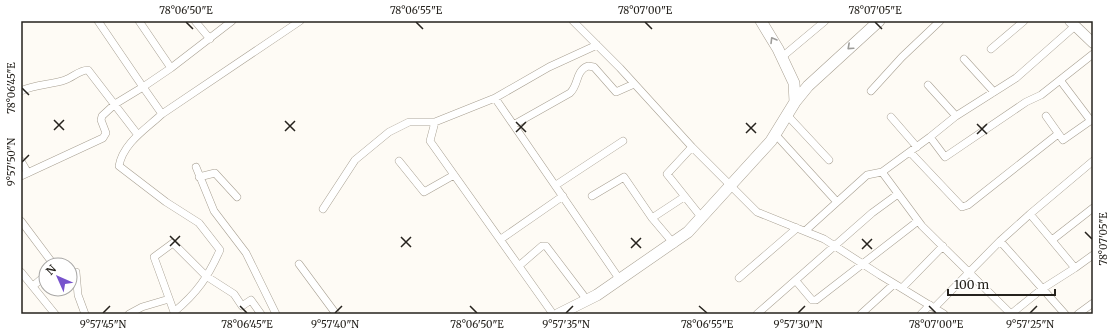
<svg xmlns="http://www.w3.org/2000/svg" width="1114" height="335" viewBox="0 0 1114 335" font-family="Merriweather,serif">
	<style>
		.lines { fill: none; stroke-linecap: round; stroke-linejoin: round }
		.minor-casing { stroke: #a79f91; stroke-width: 8 }
		.secondary-casing { stroke: #a79f91; stroke-width: 11 }
		.primary-casing { stroke: #a79f91; stroke-width: 12 }
		.minor { stroke: #fff; stroke-width: 7 }
		.secondary { stroke: #fff; stroke-width: 10 }
		.primary { stroke: #fff; stroke-width: 11 }
		.oneway { stroke: #9d9c99 }
		.ticks { fill: none; stroke: #25221d; stroke-width: 1.5 }
		.neatline { fill: none; stroke: #25221d; stroke-width: 1.5 }
		.ticks-label { font-size: 10px; text-anchor: middle; fill: #25221d }
	</style>
	<rect width="100%" height="100%" fill="#fefbf5"/>
	<g class="lines">
		<defs>
			<path id="minor" d="M139 21 171 68
				M195 21 210 39
				M573 21 620 68 692 147 757 212 824 239 880 275 944 314
				M991 49 1024 21
				M782 57 825 21
				M964 59 994 92
				M1060 80 1091 121
				M928 85 956 116
				M21 91C35 84 51 85 65 80 73 77 80 70 88 70L138 135
				M871 91 902 57 940 21
				M495 98 620 280
				M162 114 300 21
				M787 115 829 160
				M1046 116 1063 140 1093 119
				M891 117 917 147
				M435 122 430 141 553 314
				M515 124 570 93C579 85 575 71 588 66L594 67 616 92 634 84
				M775 134 837 202
				M930 137 956 116 1016 78 1075 26
				M692 147 667 174 702 218
				M910 152 962 207 968 205 1058 134
				M21 161 28 173
				M399 161 424 192 454 175
				M196 167 214 211 246 253 276 314
				M882 172 922 226 1011 314
				M21 176 103 138 106 133 101 120 102 116 115 104 143 87 98 21
				M199 177 215 173 237 197
				M556 185 623 141
				M592 196 624 177 652 218 674 244
				M323 209 355 160 389 132 409 122H435L495 98 549 67 597 45
				M652 218 684 197
				M21 221 54 265
				M805 231 867 175 882 172 930 137 945 157 1026 102 1041 95 1093 54
				M501 239 563 196
				M1052 240 1093 208
				M1000 241 1065 314
				M299 264 336 314
				M520 265 542 246H546L587 300
				M1075 268 1093 255
				M21 272 55 314
				M76 272 78 295 85 314
				M739 278 797 228
				M796 281 812 300H816L918 221
				M33 286 46 275
				M902 288 943 246
				M934 308 1000 241 1030 214
				M174 312 154 257 173 243 206 276 234 294 242 306 251 300 261 314
				M129 314 142 307 169 299
				M175 314 174 312C197 293 208 277 220 250L199 223 166 202 119 166C123 143 146 129 162 114L143 87 171 68 232 21
				M757 314 872 213 898 194
				M861 314 894 284
				M921 314 930 305
				M1011 314 1042 289 1075 268 1030 214 1093 161
				M1078 314 1093 303"/>
			<path id="secondary" d="M1070 21 1093 43"/>
			<path id="primary" d="M761 21 778 49 794 83 795 102
				M559 314 597 295 688 232 771 141 795 102 808 86 879 21"/>
		</defs>
		<use href="#minor" class="minor-casing"/>
		<use href="#secondary" class="secondary-casing"/>
		<use href="#primary" class="primary-casing"/>
		<use href="#minor" class="minor"/>
		<use href="#secondary" class="secondary"/>
		<use href="#primary" class="primary"/>
	</g>
	<defs><path id="oneway-chevron" d="M-2-3.5L2.5 0L-2 3.5" fill="none" stroke-width="1.6" stroke-linecap="round" stroke-linejoin="round"/></defs>
	<g class="oneway">
		<use href="#oneway-chevron" transform="translate(773 40) rotate(-121)"/>
		<use href="#oneway-chevron" transform="translate(850 47) rotate(138)"/>
	</g>
	<path class="ticks" d="M186 22 193 29M416 22 423 29M645 22 652 29M875 22 882 29M22 88 29 95M54 120 64 130M285 121 295 131M516 122 526 132M746 123 756 133M977 124 987 134M54 130 64 120M285 131 295 121M516 132 526 122M746 133 756 123M977 134 987 124M22 162 29 155M1085 232 1092 239M170 236 180 246M401 237 411 247M631 238 641 248M862 239 872 249M170 246 180 236M401 247 411 237M631 248 641 238M862 249 872 239M240 306 247 313M470 306 477 313M699 306 707 313M929 306 936 313M103 313 110 306M335 313 342 306M566 313 573 306M798 313 805 306M1030 313 1037 306"/>
	<rect width="1114" height="335" fill="none" stroke="#ffffff" stroke-width="44"/>
	<g transform="translate(58 277) rotate(315)"><circle r="19" fill="#ffffff" stroke="#a8a7a5"/>
	<path d="M0-3L7 15L0 10L-7 15Z" fill="#7753cc"/>
	<text y="-6" font-size="11" font-weight="bold" text-anchor="middle" fill="#25221d">N</text>
	</g>
	<path d="M948 289v6h107v-6" fill="none" stroke="#25221d" stroke-width="2"/>
	<text x="954" y="289" font-size="12" fill="#25221d" stroke="#ffffff" stroke-width="3" paint-order="stroke">100 m</text>
	<rect x="22" y="22" width="1070" height="291" class="neatline"/>
	<g class="ticks-label">
		<text x="186" y="14">78°06'50"E</text>
		<text x="416" y="14">78°06'55"E</text>
		<text x="645" y="14">78°07'00"E</text>
		<text x="875" y="14">78°07'05"E</text>
		<text transform="translate(11 88) rotate(-90)" y="4">78°06'45"E</text>
		<text transform="translate(11 162) rotate(-90)" y="4">9°57'50"N</text>
		<text transform="translate(1103 239) rotate(-90)" y="4">78°07'05"E</text>
		<text x="103" y="328">9°57'45"N</text>
		<text x="247" y="328">78°06'45"E</text>
		<text x="335" y="328">9°57'40"N</text>
		<text x="477" y="328">78°06'50"E</text>
		<text x="566" y="328">9°57'35"N</text>
		<text x="707" y="328">78°06'55"E</text>
		<text x="798" y="328">9°57'30"N</text>
		<text x="936" y="328">78°07'00"E</text>
		<text x="1030" y="328">9°57'25"N</text>
	</g>
</svg>
